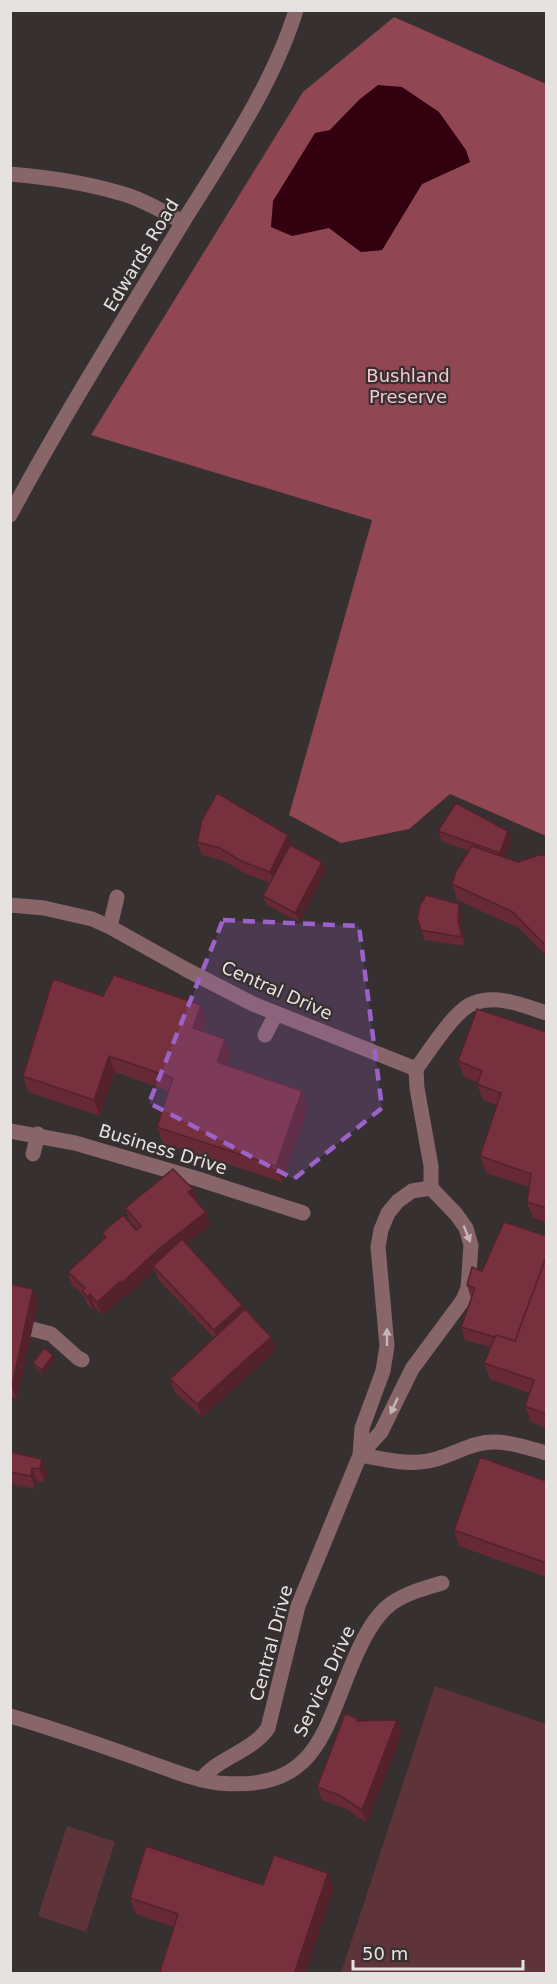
<svg xmlns="http://www.w3.org/2000/svg" width="557" height="1984" viewBox="0 0 557 1984" font-family="'DejaVu Sans',sans-serif">
	<style>
		.green { fill: #5f333a }
		.forest { fill: #904653; fill-rule: evenodd }
		.water { fill: #32000e }
		.lines { fill: none; stroke-linecap: round; stroke-linejoin: round }
		.minor { stroke: #886569; stroke-width: 15 }
		.wall { fill: #662935 }
		.shaded-wall { fill: #53222b }
		.building { fill: #77303e; stroke: #53222b; stroke-width: 1.5 }
		.oneway { fill: #c6b6b8 }
		.marked { fill: #9b63ca; fill-opacity: 0.2; stroke: #9b63ca; stroke-width: 4.5; stroke-dasharray: 12 8; stroke-linejoin: round }
		.labels { text-anchor: middle; dominant-baseline: central; stroke-width: 4.5; stroke-linejoin: round; paint-order: stroke }
		.street-label { font-size: 18px; fill: #e7e2e2; stroke: #373031 }
		.park-label { font-size: 18px; fill: #f5c7cd; stroke: #373031 }
	</style>
	<rect width="100%" height="100%" fill="#373031"/>
	<path class="green" d="M435 1686 546 1724V1973H341Z
		M67 1826 115 1842 86 1932 38 1916Z"/>
	<path class="forest" d="M394 17 546 84V836L450 794 409 829 341 843 289 815 372 520 91 435 303 92ZM360 99 470 162 422 184 382 250 361 252 329 228 330 130Z"/>
	<path class="water" d="M378 85 402 87 439 112 466 150 470 162 422 184 382 250 361 252 329 228 292 236 271 227 273 201 315 133 330 130 360 99Z"/>
	<g class="lines">
		<path class="minor" d="M10 174C46 177 86 183 120 193 143 199 163 212 183 222
			M10 515C64 415 124 319 183 222 223 158 274 83 296 10
			M10 905 44 908 92 919 110 927 187 970 253 1004 416 1069
			M110 927 117 897
			M265 1035 276 1014
			M416 1069C429 1052 455 1009 474 1003 497 994 525 1006 546 1013
			M10 1131 75 1143 198 1179 303 1213
			M33 1154 38 1134
			M32 1329 51 1334 78 1358 82 1360
			M360 1455 381 1432 412 1369 463 1300 468 1288 471 1245 466 1228 456 1214 431 1188V1166L417 1088 416 1069
			M360 1455C379 1458 400 1464 420 1462 441 1461 458 1449 478 1444 500 1438 525 1447 546 1453
			M10 1716C56 1729 100 1745 145 1761 169 1769 193 1780 219 1783 319 1792 323 1730 356 1655 364 1637 375 1615 392 1603 407 1593 425 1588 442 1583
			M201 1780C218 1757 252 1752 268 1728L298 1606 360 1455 362 1428 383 1371 387 1346 378 1247 381 1230 388 1213 398 1201 412 1191 431 1188"/>
	</g>
	<path class="wall" d="M438 831H508L511 840 505 857 518 862 546 855V956L519 928 457 900 452 884 469 851 442 841Z
		M197 842 292 846 326 871 299 922 267 905 263 896 270 883 246 874 224 861 202 855Z
		M462 914V930L465 946 424 940 421 930Z
		M103 996 206 1021 203 1032 225 1039 231 1055 227 1065 302 1091 308 1107 282 1182 163 1143 157 1127 169 1091 115 1072 100 1116 28 1092 23 1076Z
		M546 1032V1222L533 1218 527 1202 529 1187 486 1173 480 1156 497 1105 483 1100 477 1084 478 1083 464 1077 458 1061Z
		M193 1189 198 1202H197L210 1225 186 1244 242 1305 244 1310 276 1350 202 1417 175 1392 170 1379 214 1338 158 1279 155 1270 127 1296 126 1294 102 1315 95 1308 93 1310 87 1304 84 1296 72 1285 68 1272 104 1238 102 1233 136 1230 137 1229 130 1221 125 1208Z
		M546 1236V1428L531 1422 525 1406 529 1393 490 1379 484 1363 490 1347 465 1340 461 1327 471 1298 467 1285 482 1271Z
		M10 1284 38 1302 17 1399 10 1397Z
		M55 1360 43 1374 35 1367 33 1363Z
		M10 1452 42 1459 47 1472 45 1482 37 1481 35 1489 10 1484Z
		M546 1481V1577L459 1546 454 1530Z
		M358 1721 402 1733 367 1823 344 1808 322 1800 317 1787Z
		M328 1873 334 1889 305 1974H160V1971L174 1927 136 1914 130 1898 263 1885Z"/>
	<path class="shaded-wall" d="M508 831 511 840 503 863 500 853Z
		M288 835 293 848 275 885 270 872Z
		M322 862 326 871 299 922 295 913Z
		M459 904 462 914V930L465 946 462 937 458 921Z
		M201 1005 206 1021 199 1044 193 1028Z
		M225 1039 231 1055 223 1078 217 1062Z
		M109 1056 115 1072 100 1116 94 1100Z
		M302 1091 308 1107 282 1182 276 1166Z
		M193 1189 198 1202 193 1206 188 1192Z
		M206 1212 210 1225 165 1260 153 1266 155 1270 127 1296 122 1283 161 1247Z
		M121 1281 126 1294 102 1315 97 1302Z
		M33 1289 38 1302 17 1399 12 1386Z
		M90 1294 95 1308 93 1310 88 1297Z
		M242 1305 246 1318 219 1343 214 1330Z
		M271 1337 276 1350 202 1417 197 1404Z
		M53 1355 55 1360 43 1374 42 1370Z
		M42 1459 47 1472 45 1482 40 1469Z
		M32 1468 37 1481 35 1489 31 1476Z
		M397 1720 402 1733 367 1823 362 1810Z
		M328 1873 334 1889 305 1974H294Z"/>
	<path class="building" d="M217 793 288 835 270 872 241 861 220 848 197 842 202 820Z
		M456 803 508 831 500 853 438 831Z
		M290 845 322 862 295 913 263 896Z
		M472 846 518 862 539 855H546V946L513 912 452 884 456 871Z
		M426 895 459 904 458 921 462 937 421 930 417 918 420 905Z
		M114 975 201 1005 193 1028 225 1039 217 1062 302 1091 276 1166 157 1127 173 1078 109 1056 94 1100 23 1076 53 979 103 996Z
		M477 1009 546 1032V1208L527 1202 531 1174 480 1156 501 1093 477 1084 482 1071 458 1061Z
		M173 1169 193 1189 188 1192 206 1212 161 1247 122 1283 121 1281 97 1302 90 1294 88 1297 82 1291 85 1288 68 1272 106 1237 102 1233 123 1215 136 1230 141 1226 125 1208Z
		M504 1222 546 1236V1257L515 1341 496 1335 495 1337 461 1327 475 1288 467 1285 472 1267 482 1271Z
		M182 1239 242 1305 214 1330 153 1266Z
		M546 1257V1414L525 1406 534 1380 484 1363 496 1335 515 1341Z
		M10 1284 33 1289 12 1386 10 1385Z
		M245 1309 271 1337 197 1404 170 1379Z
		M44 1348 53 1355 42 1370 33 1363Z
		M10 1452 42 1459 40 1469 32 1468 31 1476 10 1472Z
		M480 1457 546 1481V1563L454 1530Z
		M345 1714 357 1718V1721L397 1720 362 1810 339 1795 317 1787Z
		M146 1846 263 1885 274 1855 328 1873 294 1974H165L160 1971 178 1914 130 1898Z"/>
	<defs><path id="oneway-solid" d="M-6-.8H1V-3.2L6.5 0L1 3.2V.8H-6Z" transform="scale(1.5)"/></defs>
	<g class="oneway">
		<use href="#oneway-solid" transform="translate(467 1234) rotate(68)"/>
		<use href="#oneway-solid" transform="translate(387 1337) rotate(-90)"/>
		<use href="#oneway-solid" transform="translate(394 1406) rotate(115)"/>
	</g>
	<path class="marked" d="M223 920 359 926 382 1108 294 1179 149 1103Z"/>
	<g class="labels">
		<g class="street-label">
			<text transform="translate(141 255) rotate(-59)">Edwards Road</text>
			<text transform="translate(277 990) rotate(24)">Central Drive</text>
			<text transform="translate(163 1149) rotate(17)">Business Drive</text>
			<text transform="translate(271 1643) rotate(-75)">Central Drive</text>
			<text transform="translate(324 1681) rotate(-65)">Service Drive</text>
		</g>
		<g class="park-label">
			<text x="408" y="375">Bushland<tspan x="408" dy="21">Preserve</tspan></text>
		</g>
	</g>
	<rect width="557" height="1984" fill="none" stroke="#e7e2e2" stroke-width="24"/>
	<path d="M353 1960v9h170v-9" fill="none" stroke="#e7e2e2" stroke-width="3"/>
	<text x="362" y="1960" font-size="18" fill="#e7e2e2" stroke="#373031" stroke-width="4.5" paint-order="stroke">50 m</text>
</svg>
